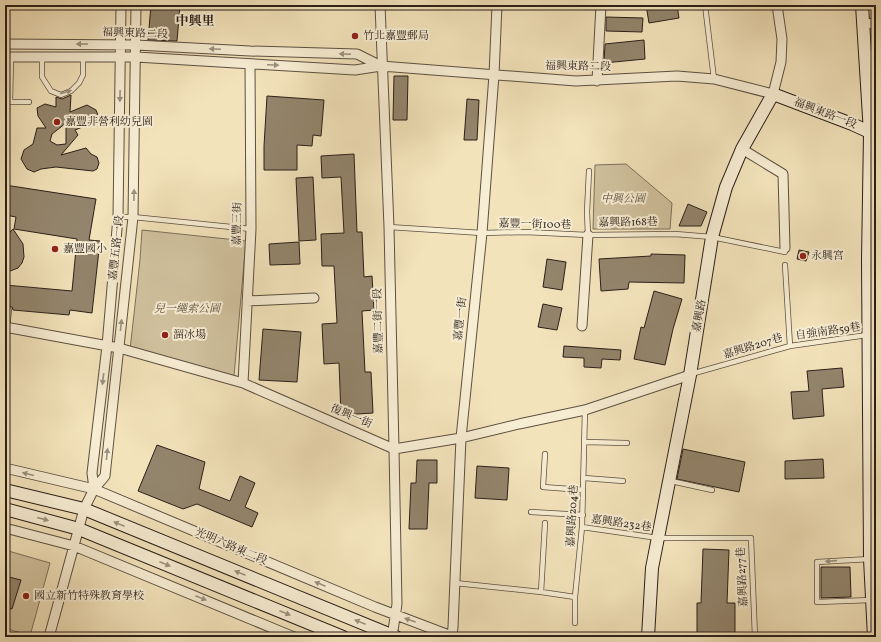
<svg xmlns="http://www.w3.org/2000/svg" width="881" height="642" viewBox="0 0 881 642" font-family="Vollkorn,'Noto Serif TC',serif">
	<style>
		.green { fill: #d1c29f; stroke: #7e705c }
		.building { fill: #93856d; stroke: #2a1f19; fill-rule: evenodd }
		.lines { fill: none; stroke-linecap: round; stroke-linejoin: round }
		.lane-casing { stroke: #5c5042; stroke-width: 6 }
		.street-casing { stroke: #5c5042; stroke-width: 11 }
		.secondary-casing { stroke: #2a1f19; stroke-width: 14 }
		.lane { stroke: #f7edd3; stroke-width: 4.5 }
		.street { stroke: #f7edd3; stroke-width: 9 }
		.secondary { stroke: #f7edd3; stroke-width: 12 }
		.oneway { fill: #9b907f }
		.poi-dot { fill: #8f2418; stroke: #f7edd3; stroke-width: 1.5 }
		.labels { text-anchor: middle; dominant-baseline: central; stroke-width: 4; stroke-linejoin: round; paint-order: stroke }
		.street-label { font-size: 11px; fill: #2a1f19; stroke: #f7edd3 }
		.poi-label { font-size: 11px; fill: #2a1f19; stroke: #f7edd3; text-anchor: start }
		.park-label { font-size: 11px; font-style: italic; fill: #5c5041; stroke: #f7edd3 }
		.quarter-label { font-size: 13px; font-weight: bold; fill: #2a1f19; stroke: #f7edd3 }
	</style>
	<rect width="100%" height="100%" fill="#f3e3bb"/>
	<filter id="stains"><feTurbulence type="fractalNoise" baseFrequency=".005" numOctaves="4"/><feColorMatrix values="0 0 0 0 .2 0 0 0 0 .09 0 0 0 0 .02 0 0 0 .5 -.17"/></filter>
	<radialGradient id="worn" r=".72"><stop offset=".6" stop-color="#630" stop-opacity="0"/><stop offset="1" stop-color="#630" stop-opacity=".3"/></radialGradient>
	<path class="green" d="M626 164 672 203 670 229H593L595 165Z
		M142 230 246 241 234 376 130 350 140 260Z
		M5 550 50 563 30 636 5 628Z"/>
	<path class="building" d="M151 5H180L177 41 148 40Z
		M646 5H677L679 18 649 23Z
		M606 17 643 18 642 32 606 31Z
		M644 40 645 59 604 63 605 44Z
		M394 76H408L407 120H393Z
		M71 95 70 112 87 105 96 110 99 118 92 123 75 130 78 135 61 155 86 148 91 154 97 157 99 163 97 169 93 171 56 167 41 169 34 172 27 169 21 159 24 150 33 144 37 128H46L38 116 37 108 45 104 56 107V97L62 99ZM66 123V144L57 145 50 141 52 134Z
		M267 96 324 100 321 136 313 135 312 146 297 145V170H264V146Z
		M467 99 479 100 477 140H464Z
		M354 154 357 232H362L364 277 372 276 374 310 362 311 365 372H371L373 413 341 415 339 363 324 364 322 324 337 323 334 266H322L321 234 344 233 341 177 322 178 321 156Z
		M313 177 316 240 299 241 296 178Z
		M5 185 96 199 89 240 100 241 92 313 70 310 69 315 13 310 12 307 9 306 5 309V285L72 291 77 239 14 229 16 217 5 215Z
		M688 204 707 212 701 226H679Z
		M13 229 23 244 24 257 22 263 18 268 5 273V232L9 233Z
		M299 242 300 264 270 265 269 244Z
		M799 250 809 252 806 261 797 259Z
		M651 254 685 255 684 283 629 282 628 289 601 291 599 259 651 256Z
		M547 259 566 262 562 290 543 287Z
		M654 291 682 299 673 329 665 365 634 359 641 327 644 328Z
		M543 304 562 308 557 330 538 327Z
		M263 329 301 332 297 382 259 380Z
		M564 346 621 350 620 360 602 359 601 368 584 367V358L563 357Z
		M842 368 844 387 822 389 824 416 793 419 791 392 809 391 807 371Z
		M157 445 205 462 199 489 230 501 240 476 255 483 245 507 258 513 252 527 197 504 183 509 138 491Z
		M683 449 745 462 739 492 677 479Z
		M823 459 824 478 785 479V461Z
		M417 460H437V483H429L427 529H409L411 483H416Z
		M477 466 509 468 507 500 475 498Z
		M703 549 729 550 727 603H735V637H697V603H701Z
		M821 567H850L851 597 821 598Z
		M5 576 21 580 12 609 5 607Z"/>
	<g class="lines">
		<defs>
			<path id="lane" d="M705 5 714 79
				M42 56V77L51 91 61 95 71 91 79 83 83 75V57
				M11 57 10 102H29
				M118 217H133L251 229
				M389 227 482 233 525 232 588 235 675 234 712 237 785 252
				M588 235 587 212 589 171
				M785 265 790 346
				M7 328 9 310
				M691 374 790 346 867 335
				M585 442 627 443
				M545 454 543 487 583 490
				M584 478 623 481
				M671 481 712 490
				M531 512 583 515
				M545 523 541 592 575 597
				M582 527 658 538H751L755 637
				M870 559 817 562V602L872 600
				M455 583 541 592
				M575 623V597L582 527 585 410"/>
			<path id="street" d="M380 5 389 227 394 449 397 604 392 637
				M863 24 876 23
				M5 44 136 45 250 51 357 54 381 66
				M5 57H136L355 70 381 66 576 81 677 76 714 79 773 94 781 62 782 39 777 5
				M597 81 601 5
				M742 149 783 174 785 248
				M247 301 314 298
				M582 326 588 235
				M5 327 119 348 243 383 394 449 461 438 519 424 585 410 690 375
				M243 383 251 229 250 64
				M5 468 94 489 375 607 454 637
				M94 489 92 473 107 346 118 217 121 5
				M5 528 74 546 294 637
				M452 636 453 627 461 438 482 233 494 75 497 5
				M49 637 84 509 94 489 105 476 133 217 136 5"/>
			<path id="secondary" d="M862 5 870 133 868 261 870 559 874 637
				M5 490 84 509 396 637
				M5 509 79 529 343 637
				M648 637 652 568 690 375 712 237 726 187 742 149 773 94 852 124 876 135"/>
		</defs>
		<use href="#lane" class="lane-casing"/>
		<use href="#street" class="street-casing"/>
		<use href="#secondary" class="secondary-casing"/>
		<use href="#lane" class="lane"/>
		<use href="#street" class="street"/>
		<use href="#secondary" class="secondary"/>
	</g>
	<defs><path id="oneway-solid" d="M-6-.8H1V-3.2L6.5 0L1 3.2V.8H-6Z"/></defs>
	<g class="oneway">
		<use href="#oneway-solid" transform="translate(82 44) rotate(-180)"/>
		<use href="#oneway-solid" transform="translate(215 49) rotate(-177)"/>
		<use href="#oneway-solid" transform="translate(345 54) rotate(-178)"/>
		<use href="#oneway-solid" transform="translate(273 65) rotate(3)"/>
		<use href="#oneway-solid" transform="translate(66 92) rotate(-17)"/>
		<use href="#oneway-solid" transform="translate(120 96) rotate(91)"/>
		<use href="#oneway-solid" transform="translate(134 195) rotate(-89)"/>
		<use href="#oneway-solid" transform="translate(121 325) rotate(-84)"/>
		<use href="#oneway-solid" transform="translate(103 379) rotate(97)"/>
		<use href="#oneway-solid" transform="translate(107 454) rotate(-84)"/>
		<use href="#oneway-solid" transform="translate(28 474) rotate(-166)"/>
		<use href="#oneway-solid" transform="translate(43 519) rotate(15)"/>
		<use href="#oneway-solid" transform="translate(119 524) rotate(-158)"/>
		<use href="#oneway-solid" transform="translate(831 561) rotate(176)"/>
		<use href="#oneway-solid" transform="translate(165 564) rotate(22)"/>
		<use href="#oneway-solid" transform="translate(240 573) rotate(-158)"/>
		<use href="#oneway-solid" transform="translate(320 584) rotate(-157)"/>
		<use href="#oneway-solid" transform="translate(201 598) rotate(22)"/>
		<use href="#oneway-solid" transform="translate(285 613) rotate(22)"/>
		<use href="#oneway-solid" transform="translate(410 620) rotate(-161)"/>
		<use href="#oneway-solid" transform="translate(360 622) rotate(-158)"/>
	</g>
	<g class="poi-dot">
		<circle cx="355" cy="36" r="4"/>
		<circle cx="57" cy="122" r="4"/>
		<circle cx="55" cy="249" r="4"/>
		<circle cx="803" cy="256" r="4"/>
		<circle cx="165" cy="335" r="4"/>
		<circle cx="26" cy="596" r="4"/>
	</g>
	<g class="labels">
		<g class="street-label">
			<text transform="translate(135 34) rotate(2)">福興東路二段</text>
			<text transform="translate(578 67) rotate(1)">福興東路二段</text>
			<text transform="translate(825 114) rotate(21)">福興東路一段</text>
			<text transform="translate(628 223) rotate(-1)">嘉興路168巷</text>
			<text transform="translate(238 224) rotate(-89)">嘉豐三街</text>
			<text transform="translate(535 225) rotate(1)">嘉豐一街100巷</text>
			<text transform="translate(117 248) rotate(-84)">嘉豐五路一段</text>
			<text transform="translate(700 316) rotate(-80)">嘉興路</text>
			<text transform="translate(461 319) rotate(-84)">嘉豐一街</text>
			<text transform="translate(379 321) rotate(-91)">嘉豐二街一段</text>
			<text transform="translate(828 332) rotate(-8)">自強南路59巷</text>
			<text transform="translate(753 347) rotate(-17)">嘉興路207巷</text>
			<text transform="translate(351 417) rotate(23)">復興一街</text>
			<text transform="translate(573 516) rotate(-87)">嘉興路204巷</text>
			<text transform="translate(621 524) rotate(8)">嘉興路232巷</text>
			<text transform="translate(231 547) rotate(23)">光明六路東二段</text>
			<text transform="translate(743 577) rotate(-93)">嘉興路277巷</text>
		</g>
		<g class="poi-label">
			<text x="363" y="36">竹北嘉豐郵局</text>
			<text x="65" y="122">嘉豐非營利幼兒園</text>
			<text x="63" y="249">嘉豐國小</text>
			<text x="811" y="256">永興宮</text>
			<text x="173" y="335">溜冰場</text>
			<text x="34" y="596">國立新竹特殊教育學校</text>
		</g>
		<g class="park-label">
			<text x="623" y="199">中興公園</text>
			<text x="187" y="309">兒一繩索公園</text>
		</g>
		<g class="quarter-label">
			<text x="195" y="22">中興里</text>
		</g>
	</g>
	<rect width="881" height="642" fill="none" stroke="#f3e3bb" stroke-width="20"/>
	<rect x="6" y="6" width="869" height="630" fill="none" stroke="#2a1f19" stroke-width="2"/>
	<rect x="10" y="10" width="861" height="622" fill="none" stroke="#2a1f19"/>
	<rect width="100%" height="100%" filter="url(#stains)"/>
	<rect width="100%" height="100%" fill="url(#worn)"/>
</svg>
